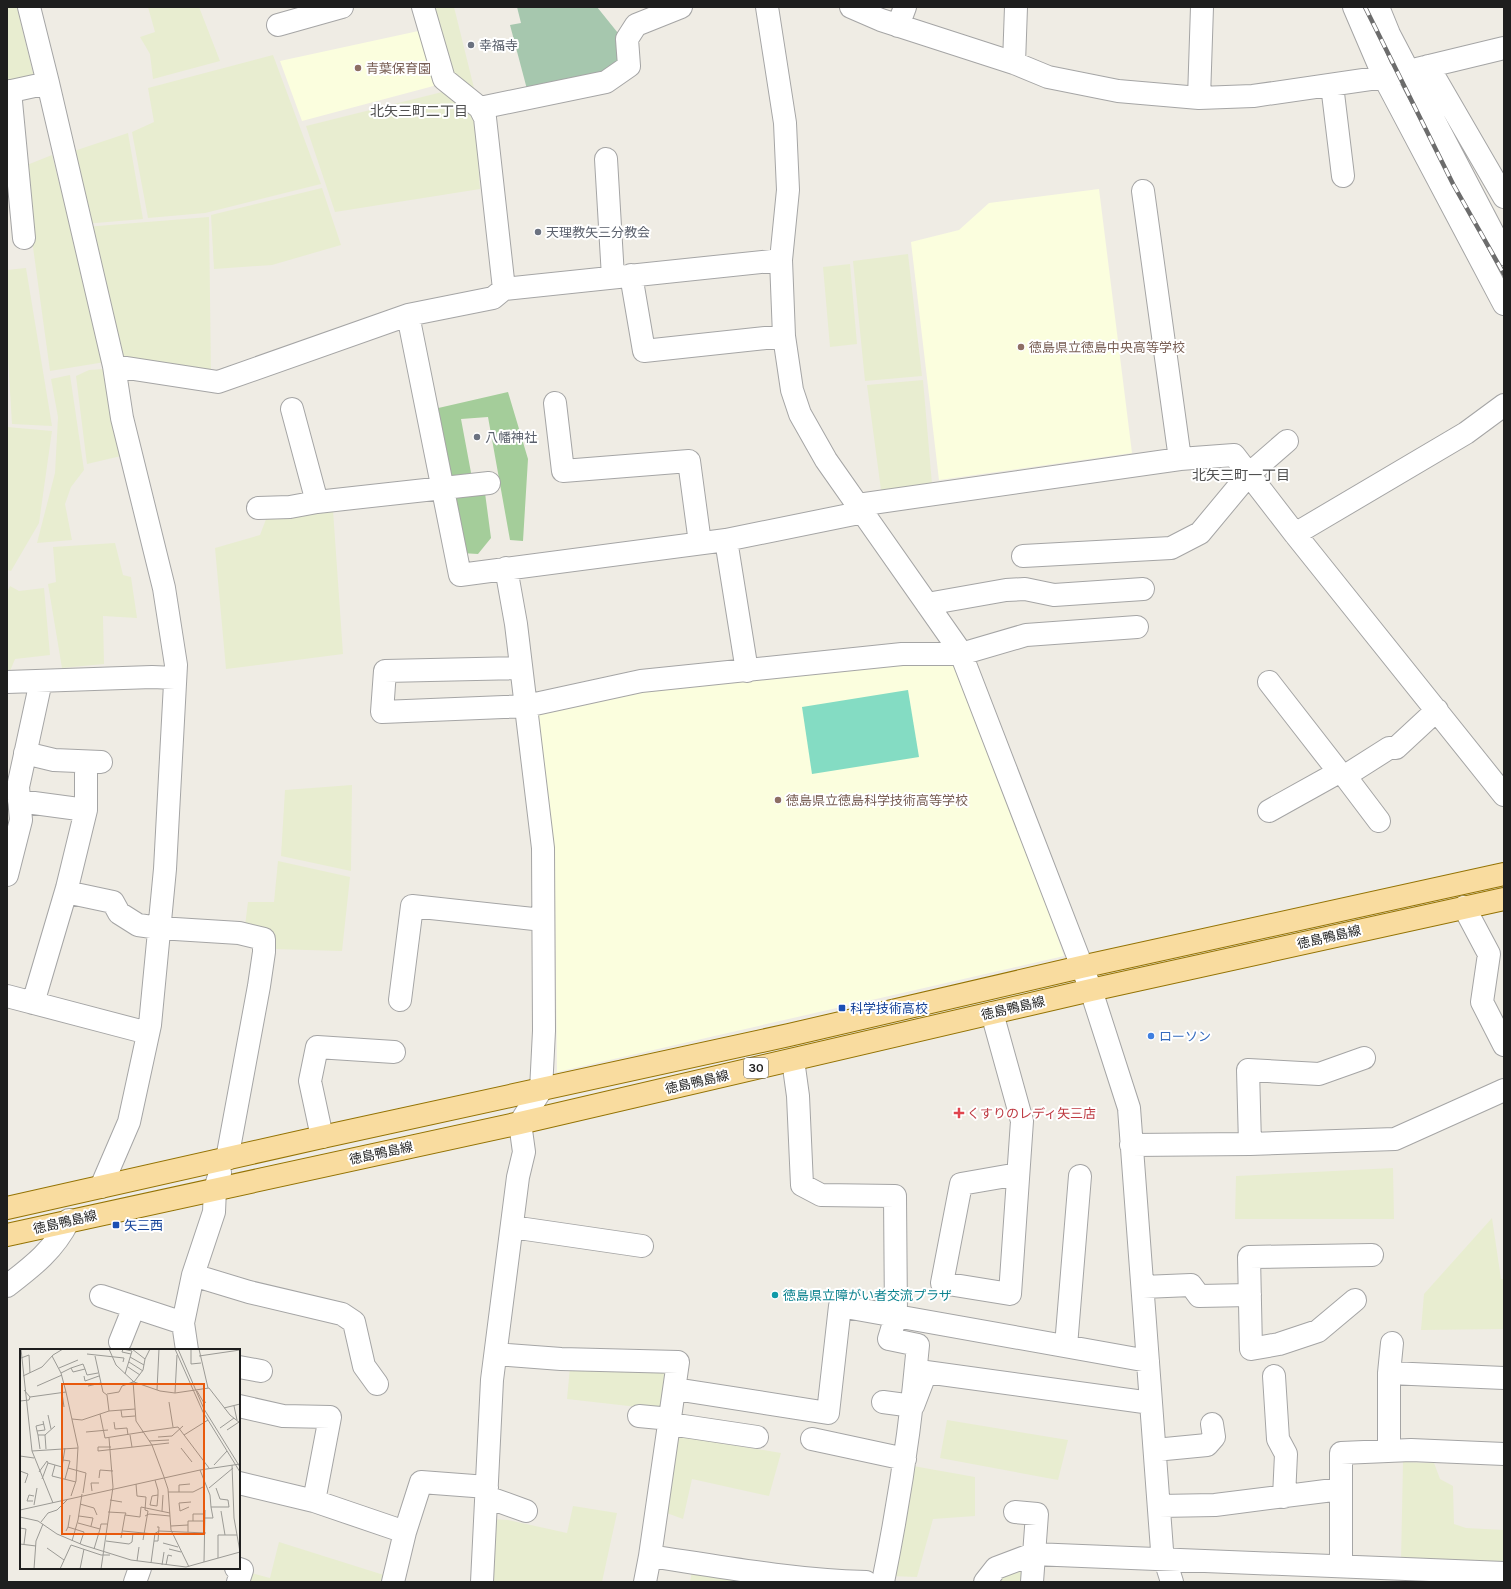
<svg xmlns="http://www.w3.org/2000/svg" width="1511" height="1589" viewBox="0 0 1511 1589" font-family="Karla,'Noto Sans JP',sans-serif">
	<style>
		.education { fill: #fbfede }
		.farmland { fill: #e8edd0 }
		.forest { fill: #a4cd9a }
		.cemetery { fill: #a6c7ae }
		.pitch { fill: #84dcc3 }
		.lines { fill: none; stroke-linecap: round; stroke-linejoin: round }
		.minor-casing { stroke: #a5a5a5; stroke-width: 24 }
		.major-casing { stroke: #947304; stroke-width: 24 }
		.minor { stroke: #fff; stroke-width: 22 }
		.major { stroke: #f9dc9f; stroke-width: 22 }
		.rail-casing { stroke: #6c6c6c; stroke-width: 4.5 }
		.rail { stroke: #fff; stroke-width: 3; stroke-dasharray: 9; stroke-linecap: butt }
		.worship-dot { fill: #6b7280; stroke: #fff; stroke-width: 1.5 }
		.education-dot { fill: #8d6e63; stroke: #fff; stroke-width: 1.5 }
		.transit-dot { fill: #1a4fb4; stroke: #fff; stroke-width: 1.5 }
		.shop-dot { fill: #3f7fe0; stroke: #fff; stroke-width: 1.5 }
		.health-dot { fill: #e0444e; stroke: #fff; stroke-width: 1.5 }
		.culture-dot { fill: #0f9aa8; stroke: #fff; stroke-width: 1.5 }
		.labels { text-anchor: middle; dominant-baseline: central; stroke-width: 4; stroke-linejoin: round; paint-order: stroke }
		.shield { fill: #fff; stroke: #626262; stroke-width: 1 }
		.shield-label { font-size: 12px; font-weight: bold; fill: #1e1e1e }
		.worship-label { font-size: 13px; fill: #5b616d; stroke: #fff; text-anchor: start }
		.education-label { font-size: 13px; fill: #785e54; stroke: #fff; text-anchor: start }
		.street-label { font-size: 13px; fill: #1e1e1e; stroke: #fff }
		.transit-label { font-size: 13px; fill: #164399; stroke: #fff; text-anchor: start }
		.shop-label { font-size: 13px; fill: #366cbe; stroke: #fff; text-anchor: start }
		.health-label { font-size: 13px; fill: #be3a42; stroke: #fff; text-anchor: start }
		.culture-label { font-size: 13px; fill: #0d838f; stroke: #fff; text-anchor: start }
		.neighbourhood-label { font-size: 14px; fill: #515151; stroke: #fff }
		.inset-road { fill: none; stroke: #9b9a95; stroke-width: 1 }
		.view { fill: #e8590c; fill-opacity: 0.15; stroke: #e8590c; stroke-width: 2 }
		.inset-edge { fill: none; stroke: #1e1e1e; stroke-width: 2 }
	</style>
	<rect width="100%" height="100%" fill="#efece4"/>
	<path class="education" d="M423 30 441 84 302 121 280 61Z
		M1099 189 1132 453 939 480 911 242 959 230 989 203Z
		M961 658 1064 956 557 1072 555 892 536 708 655 682Z"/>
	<path class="farmland" d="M7 7H17L34 77 7 83Z
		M148 7H199L220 61 153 79 150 54 140 37 155 32Z
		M430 7H454L474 88 455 77Z
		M273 55 321 184 205 213 148 218 132 132 154 122 148 88Z
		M446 91 475 118 480 189 335 212 306 126Z
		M128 133 143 219 84 224 71 152Z
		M52 155 105 362 50 371 22 167Z
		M322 188 341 245 272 265 214 269 211 215Z
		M209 217 211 376 118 361 85 227Z
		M908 254 922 376 865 381 853 261Z
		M850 264 857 344 830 347 823 267Z
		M26 268 52 426 12 424 7 342V270Z
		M104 369 121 456 87 464 76 376 89 370Z
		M70 375 84 470 71 487 65 504 72 540 37 543 55 473 58 417 51 379Z
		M923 380 932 484 881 490 867 385Z
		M7 427 52 431 39 523 11 571 7 570Z
		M333 510 343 654 226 669 215 548 260 535 268 514Z
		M115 543 123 575 131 577 137 618 103 616 104 664 62 668 48 584 56 582 53 547Z
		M10 586 19 591 44 588 50 655 15 659 10 671H7V592Z
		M352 785 351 871 281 856 285 790Z
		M278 861 350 877 342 951 272 949 245 926 248 902H274Z
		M1393 1168 1394 1219H1235L1236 1176Z
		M1492 1218 1501 1279H1504V1329L1421 1330 1424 1294Z
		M570 1367 667 1368 664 1410 567 1399Z
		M947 1420 1068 1440 1058 1480 940 1458Z
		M679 1436 781 1453 769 1496 692 1479 683 1519 664 1512Z
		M1403 1462 1434 1463 1440 1479 1453 1486 1454 1524 1466 1528 1504 1530V1568L1401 1562Z
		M913 1466 975 1477V1516L933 1519 917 1577 890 1576Z
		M573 1506 617 1513 602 1582H491L492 1519 508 1520 567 1533Z
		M279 1542 387 1576 385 1582H245L248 1572 270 1578Z
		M1024 1567 1023 1582H999L1000 1577Z
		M692 1571 755 1582H690Z"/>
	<path class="forest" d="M508 392 528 459 523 541 510 540 488 417 461 419 472 478 451 480 434 409Z
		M485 493 491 538 478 554 461 553 451 497Z"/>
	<path class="cemetery" d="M517 7H597L622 38 616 69 528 93 510 25 521 23Z"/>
	<path class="pitch" d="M908 690 919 757 812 774 802 707Z"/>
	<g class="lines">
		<defs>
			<path id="minor" d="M423 7 444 79 480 108 485 118 504 289
				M767 7 785 123 788 190 781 260 784 336 792 390 800 414 826 460 960 651 1091 990 1129 1108 1162 1550 1172 1582
				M851 7 881 20 1014 63 1048 77 1118 91 1199 98 1253 96 1384 77 1504 48
				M1354 7 1384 77 1504 304
				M1378 7 1389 34 1504 254
				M278 25 342 7
				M898 26 905 7
				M1014 63 1016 7
				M1428 66 1504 197
				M48 83 114 366 122 418 164 588 176 665 165 869 150 1025 129 1122 101 1187
				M1332 85 1343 176
				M10 91 24 238
				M7 92 48 83 29 7
				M1199 98 1202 7
				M480 108 606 82 629 66 627 39 636 25 681 7
				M606 159 613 277
				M1143 191 1180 459
				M631 275 644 351 784 336
				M408 315 460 575 726 540 864 512
				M114 366 218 382 408 315 493 298 504 289 781 260
				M555 403 563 471 689 461 700 543
				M292 409 317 502
				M858 505 1180 459 1234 455 1295 534 1504 795
				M258 508 290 507 317 502 489 483
				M1295 534 1466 433 1504 405
				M726 540 747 671
				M1023 556 1171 548 1200 533 1249 474 1287 441
				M927 604 1006 590 1025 589 1054 595 1143 589
				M521 668 385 671 382 712 526 706 641 681 902 654H961L1026 635 1137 627
				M7 682 152 677 175 678
				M1269 682 1339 772 1345 776 1379 821
				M25 753 54 760 101 762
				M1345 776 1389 748H1396L1437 710
				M19 801 86 810 67 888 33 1003
				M86 810V774
				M1269 811 1339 772
				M7 875 21 820 18 787 41 681
				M66 892 113 902 119 913 138 925 159 928 239 933 264 939V952L259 986 227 1159
				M1464 907 1489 954 1482 1002 1504 1045
				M7 996 148 1033
				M400 1000 412 906 543 920
				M992 1013 1022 1121 1010 1294 942 1283 961 1184 1018 1174
				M793 1060 798 1096 802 1185 821 1195 895 1196 896 1316 889 1339 918 1345C911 1425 899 1503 883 1582
				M322 1137 310 1081 317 1047 394 1052
				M1250 1144 1248 1070 1319 1074 1364 1058
				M1131 1145 1250 1144 1395 1139 1504 1090
				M512 1227 642 1246
				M193 1275 249 1292 342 1314 354 1322 364 1366 377 1384
				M7 1286C33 1266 54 1250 69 1220
				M1143 1287 1191 1285 1199 1296 1250 1295
				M101 1296 183 1323
				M1355 1300 1318 1331 1279 1344 1251 1349 1249 1257 1372 1255
				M120 1342 134 1307
				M1066 1346 1080 1176
				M187 1350 183 1323 193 1275 214 1212 215 1189 220 1173 217 1161
				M496 1354 561 1359 678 1362 650 1556 645 1582
				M239 1367 261 1371
				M1389 1373 1392 1343
				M1274 1376 1278 1439 1286 1454 1284 1497
				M675 1389 828 1413 840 1306 1148 1361
				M883 1402 913 1406 926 1372 1151 1403
				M239 1406 283 1416 330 1417 314 1501
				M639 1416 671 1419
				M670 1424 757 1437
				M812 1439 905 1459
				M1155 1450 1207 1445 1214 1437 1212 1424
				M1389 1451V1373L1504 1378
				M239 1483 314 1501 405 1532 421 1482 487 1487
				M487 1497 526 1511
				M1159 1506 1215 1505 1341 1489
				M1015 1512 1037 1514 1032 1582
				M650 1556C722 1567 793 1580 866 1582
				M1341 1565V1453L1411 1450 1504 1454
				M236 1568 242 1570 238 1582
				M135 1582 140 1568
				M393 1582 405 1532
				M482 1582 492 1380 518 1177 524 1152 520 1123 541 1090 544 1031 543 848 516 624 506 568
				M985 1582 996 1568 1033 1554 1504 1573"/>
			<path id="major" d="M7 1208 322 1137 789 1035 1081 967 1504 874
				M7 1235 520 1123 1091 990 1504 899"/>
		</defs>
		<use href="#minor" class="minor-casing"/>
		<use href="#major" class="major-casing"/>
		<use href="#minor" class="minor"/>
		<use href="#major" class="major"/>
		<defs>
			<path id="rail" d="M1365 7 1453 184 1504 274"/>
		</defs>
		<use href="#rail" class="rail-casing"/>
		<use href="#rail" class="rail"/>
	</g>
	<g class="worship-dot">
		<circle cx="471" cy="45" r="4"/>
		<circle cx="538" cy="232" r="4"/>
		<circle cx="477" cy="437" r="4"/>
	</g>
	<g class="education-dot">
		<circle cx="358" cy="68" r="4"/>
		<circle cx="1021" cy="347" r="4"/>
		<circle cx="778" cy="800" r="4"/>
	</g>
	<g class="transit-dot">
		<rect x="838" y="1004" width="8" height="8" rx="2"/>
		<rect x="112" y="1221" width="8" height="8" rx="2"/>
	</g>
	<circle class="shop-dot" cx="1151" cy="1036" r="4"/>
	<path class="health-dot" d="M957 1107h4v4h4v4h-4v4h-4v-4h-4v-4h4z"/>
	<circle class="culture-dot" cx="775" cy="1295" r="4"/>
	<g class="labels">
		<rect class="shield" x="744" y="1058" width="24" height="20" rx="3"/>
		<g class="shield-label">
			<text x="756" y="1068">30</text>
		</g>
		<g class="worship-label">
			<text x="479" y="45">幸福寺</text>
			<text x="546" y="232">天理教矢三分教会</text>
			<text x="485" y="437">八幡神社</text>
		</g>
		<g class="education-label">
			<text x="366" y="68">青葉保育園</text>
			<text x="1029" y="347">徳島県立徳島中央高等学校</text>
			<text x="786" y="800">徳島県立徳島科学技術高等学校</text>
		</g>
		<g class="street-label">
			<text transform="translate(1329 937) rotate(-13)">徳島鴨島線</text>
			<text transform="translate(1013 1008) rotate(-13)">徳島鴨島線</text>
			<text transform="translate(697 1082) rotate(-13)">徳島鴨島線</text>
			<text transform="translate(381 1153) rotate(-12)">徳島鴨島線</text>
			<text transform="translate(65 1222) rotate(-13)">徳島鴨島線</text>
		</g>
		<g class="transit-label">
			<text x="850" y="1008">科学技術高校</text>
			<text x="124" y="1225">矢三西</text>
		</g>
		<g class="shop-label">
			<text x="1159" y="1036">ローソン</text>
		</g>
		<g class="health-label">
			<text x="967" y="1113">くすりのレディ矢三店</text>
		</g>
		<g class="culture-label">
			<text x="783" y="1295">徳島県立障がい者交流プラザ</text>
		</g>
		<g class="neighbourhood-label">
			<text x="419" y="111">北矢三町二丁目</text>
			<text x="1241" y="475">北矢三町一丁目</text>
		</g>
	</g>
	<g transform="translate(20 1349)">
		<rect width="220" height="220" fill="#efece4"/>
		<path class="inset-road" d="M1 0 12 102 33 154M89 0 96 16 114 33 140 42 155 44 189 39 210 66 220 74M103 0 112 2 105 25M103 0 102 3 111 5M112 0 125 10 130 0M155 0 183 63 220 123M158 0 184 60 220 118M171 0V15L181 14M179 0 188 39M67 5 104 9 103 13M32 7 41 24 51 19M75 7 83 43 87 46 89 62M179 7 220 1M110 8 124 16M1 9 9 6 10 24M109 13 123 22M108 18 120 26M39 19 58 11M65 20 53 23 51 19 63 15 65 20 67 26 78 24M3 27 22 18 33 6 43 0M64 27 65 32 79 27M113 32 116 72 132 96 144 128 148 140 151 181 169 218M114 33 123 21 125 10M17 37 42 26M68 37 81 34M4 41 10 48 46 43 41 24M137 41 139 0M177 42 184 54 186 53M46 43 58 98 56 132 51 147M42 44 44 58M155 44 157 6M87 45 99 43 102 37 113 33M0 52 9 51 10 48M149 53 153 78M214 57 217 71M204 59 220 55M101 61 102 68 115 67M80 65 85 89 123 83M28 66 31 80M52 70 62 71 89 62 115 60M23 72 25 81 17 82 18 86H25L35 77M94 73 95 80 107 79 108 86M200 79 214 69M207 81 219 73M17 82 16 77 24 75M66 83 88 81M122 83 158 78 189 119M18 86 20 100M25 86 26 100M110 86 112 98M164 86 188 71M138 88 152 87 163 77M129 92 149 91M91 98H78V102L149 94M161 99 172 113M12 102 58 99M0 107 14 109M43 111 50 112 45 130M35 116 32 127 56 133M194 116 207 102M212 116 214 169 220 203M48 119 66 124 63 144M180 121 190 146 191 158H209L208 151M0 122 8 125 5 134M19 123 27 112 28 114M79 129 80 121 93 122M22 130 28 114 42 118 45 99M135 131 138 141V146L137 157 130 156 132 147 138 146M116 135 117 147 126 148 125 161 128 162 123 191M189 139 213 119M196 139 200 150 208 151M72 142 71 134H79M148 143H173L185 137M159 143V136L170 135M90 151 102 153M13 152H7L9 146 14 147M60 155 74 159 77 166M14 156 17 139M169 158 160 162 159 154 171 153M0 161 180 121 220 115M142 162 143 146M201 162 205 186M88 163 106 164 105 166 120 168 121 158 150 164M59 167 73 169 71 177M125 167 129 165 150 167M0 168 18 172 37 185 63 196 111 211 166 218 220 203M185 169H193L191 158M173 172V165H185M21 173 28 164 37 161 48 150M58 174 80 180 81 175H87M151 177 168 176M48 178 50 166M0 179 6 180 4 195M46 182 48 178 64 183 60 195M103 182 134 185 139 182 186 184M168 183V172H185M135 184 134 192H138L139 178H137M101 189 105 166M52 192 58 171 62 145M86 192 109 195 112 193 113 184M143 194 158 198M0 195 16 197M51 196 81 206H90M27 199 44 211M74 200 80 180M149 200 161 203M198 209V186H217M117 212 119 198M184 213 185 161M131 214 134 192M142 216 144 203M146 216 148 206 152 207M14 220 16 192 23 175M40 220 51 196M60 220 64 200M81 220 93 138 89 89"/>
		<path class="view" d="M42 35H184V185H42Z"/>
		<rect width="220" height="220" class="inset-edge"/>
	</g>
	<rect width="1511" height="1589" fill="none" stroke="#1e1e1e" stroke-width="16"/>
</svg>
